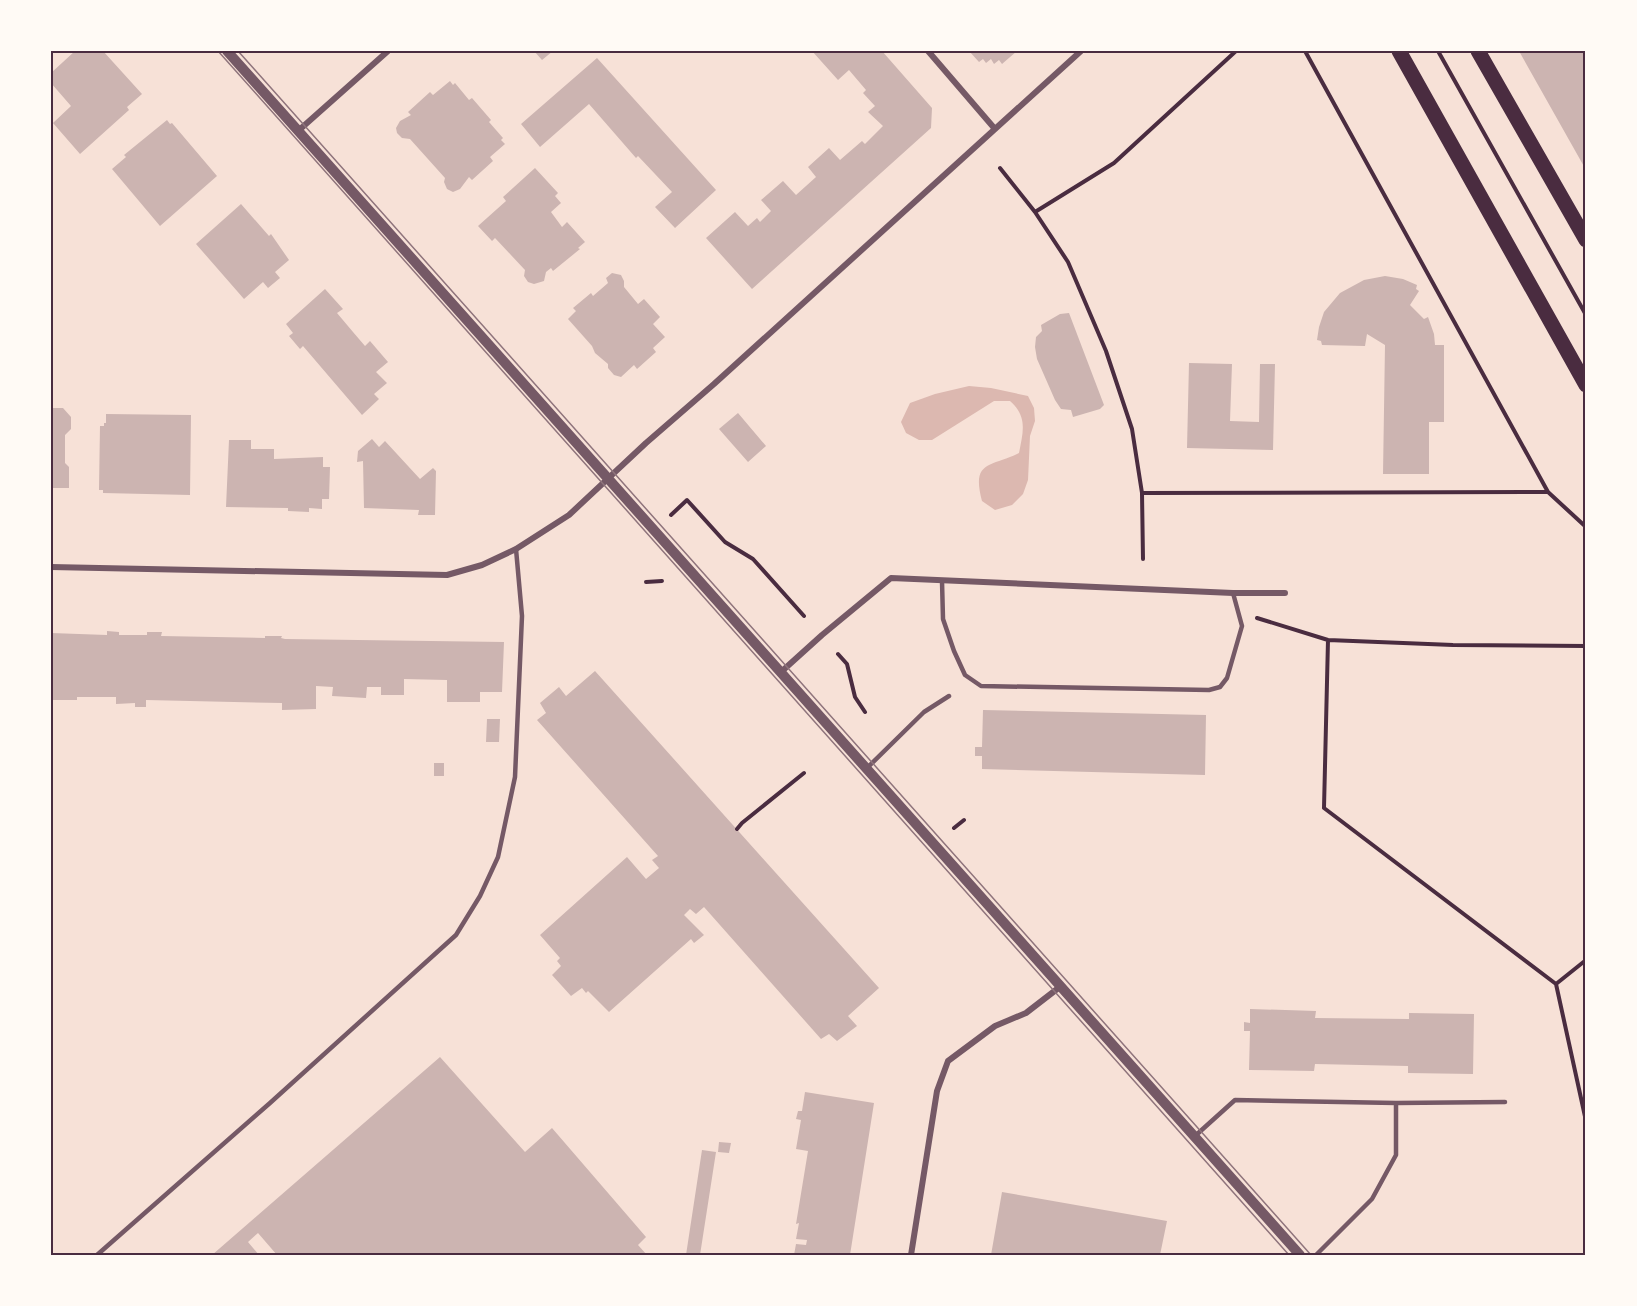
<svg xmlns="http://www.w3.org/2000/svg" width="1637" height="1306" viewBox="0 0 1637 1306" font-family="Helvetica,sans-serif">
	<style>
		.water { fill: #dcb8b0 }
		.building { fill: #ccb4b1 }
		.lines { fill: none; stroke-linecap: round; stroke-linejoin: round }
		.path { stroke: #4a2c40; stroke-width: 4 }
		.service { stroke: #755966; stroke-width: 4.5 }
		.minor { stroke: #755966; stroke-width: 6 }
		.tertiary { stroke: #755966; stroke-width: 10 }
		.primary { stroke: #4a2c40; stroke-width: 15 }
		.tram { stroke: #8f747c; stroke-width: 1.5 }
		.neatline { fill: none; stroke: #4a2c40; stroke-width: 2 }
	</style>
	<rect width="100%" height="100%" fill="#f7e1d7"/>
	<path class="water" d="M969 386 991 388 1028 396 1034 408 1035 421 1030 436 1028 480 1023 494 1012 505 995 510 982 501C971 460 991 467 1019 453 1023 432 1028 417 1010 401H994L932 440H919L906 433 901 422 910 403 935 394Z"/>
	<path class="building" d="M75 51H103L142 94 127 107 129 110 80 154 53 123 71 106 51 83V73Z
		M534 51H553L542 60Z
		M812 51H882L932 108 931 128 752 289 706 238 735 212 748 226 757 218 760 222 771 211 761 200 783 181 796 195 816 177 808 167 829 148 840 160 862 141 865 144 883 126 868 112 875 106 863 93 866 90 849 70 838 80Z
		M969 51H1017L1002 64 999 60 994 64 991 59 986 63 983 59 979 62Z
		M1519 51H1584L1586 55V170Z
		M597 58 716 190 675 228 655 207 672 192 638 156 636 158 589 104 540 147 521 124Z
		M450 81 453 85 455 83 469 100 472 98 491 120 489 122 503 138 501 140 505 144 490 157 493 161 472 180 469 177 460 189 453 192 447 189 444 182 445 178 410 139 402 138 397 133 396 128 400 121 411 115 408 112 430 92 433 95Z
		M167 120 170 124 172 123 217 176 160 226 112 169 126 157 124 155Z
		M535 168 558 193 555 196 561 203 551 212 562 227 567 222 585 242 578 248 580 249 553 271 551 268 546 272 544 281 534 284 528 282 524 276 525 270 495 238 492 241 478 226 506 201 503 197Z
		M241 204 269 236 271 234 289 260 275 272 280 278 268 288 263 282 244 299 196 244Z
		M612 273 621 275 624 281V287L638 304 644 299 660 317 653 324 665 337 653 348 656 352 637 369 634 365 621 377 614 375 608 368V364L595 353 592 346 568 319 576 311 573 308 591 293 593 296 608 283 606 278Z
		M1385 276 1403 279 1417 285 1416 289 1419 291 1410 305 1424 319 1428 317 1434 334 1435 345H1444V422H1429V474H1383L1385 345 1367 334 1365 346 1322 345 1321 341 1317 340 1319 327 1324 312 1340 293 1364 280Z
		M325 289 343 309 337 313 353 332 365 346 370 341 388 362 376 372 387 383 374 394 379 399 362 415 303 346 300 349 289 336 293 333 286 324Z
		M1069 313 1104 405 1100 409 1073 417 1071 410 1061 409 1055 400 1037 359 1035 347 1036 337 1042 331 1041 325 1060 314Z
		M1189 363 1232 364 1230 421 1259 422 1260 364H1275L1273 450 1187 448Z
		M51 408H63L71 417V429L65 435V463L69 467V488H51Z
		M738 413 766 446 748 462 719 429Z
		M106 414 191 415 190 495 103 493V490H99L100 426H104V423H106Z
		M372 439 379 447 385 441 420 479 433 468 436 471 435 515H418L419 510 364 508 363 461 357 462 358 451Z
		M229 440H251V449H274V459L323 457V467H330L329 499H322V509L309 508V512L288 511V508L226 507Z
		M107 631 119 632V635H147V632H162L161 636 265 638V636H282L281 638 285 639 504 642 502 692H480V702H447V680L404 679V695H381V687H367L366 698 332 696 333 687 316 686V709L282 710V703L146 700V707H135V703L116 704V697H77V700H51V633L107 635Z
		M595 671 879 988 848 1016 857 1026 837 1041 829 1034 821 1039 704 907 696 914 690 909 684 915 704 935 694 943 691 939 609 1012 588 991 586 993 582 988 571 996 552 975 561 966 557 961 560 958 540 935 627 857 646 879 659 868 652 860 658 856 537 720 546 713 540 703 559 687 566 696Z
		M983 710 1206 715 1205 775 982 769V756H975V747H982Z
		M487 719H500L499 742H486Z
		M434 763H444V776H434Z
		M1250 1009 1316 1011 1315 1018 1409 1019V1013L1474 1014 1473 1074 1408 1073V1066L1315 1064 1314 1071 1249 1070 1250 1031H1244V1022L1250 1023Z
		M440 1057 525 1152 552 1128 646 1237 638 1245 647 1255H277L258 1233 248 1242 259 1255H212Z
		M805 1092 874 1103 850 1255H794L796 1244 806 1245 807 1240 796 1239 799 1223 796 1224 808 1151 796 1149 801 1120 796 1119 798 1111H802Z
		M719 1142 731 1143 729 1153 718 1152Z
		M702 1150 716 1152 700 1255H686Z
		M1002 1192 1167 1221 1160 1255H991Z"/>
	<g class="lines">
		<path class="path" d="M1438 51 1586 315
			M1000 168 1035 212 1068 262 1106 351 1132 429 1142 493 1143 559
			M1035 212 1114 163 1236 51
			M1548 492 1586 527
			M1142 493 1548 492 1305 51
			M671 515 687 500 725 542 753 559 804 616
			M646 582 662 581
			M1257 618 1328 640 1453 645 1586 646
			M1328 640 1324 808 1556 984 1586 960
			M838 654 847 664 855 697 865 712
			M954 828 964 820
			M737 829 742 823 804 773
			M1556 984 1586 1121"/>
		<path class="service" d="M942 581 943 619 954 651 965 675 981 686 1209 690 1220 687 1227 678 1242 626 1233 593
			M866 769 924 712 949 696
			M1195 1136 1235 1100 1396 1103
			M97 1255 270 1103 456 935 480 896 498 857 515 777 522 616 516 549
			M1316 1255 1372 1199 1396 1155V1103L1505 1102"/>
		<path class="minor" d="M928 51 995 129
			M298 131 388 51
			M51 567 447 575 482 565 516 549 569 515 646 443 714 384 1081 51
			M781 672 822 635 891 578 1233 593H1285
			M911 1255 937 1091 948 1061 995 1026 1026 1013 1061 986"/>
		<path class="tertiary" d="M227 51 1300 1255"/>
		<path class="primary" d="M1399 51 1586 385
			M1478 51 1586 240"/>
		<path class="tram" d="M218 51 1289 1255
			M238 51 1311 1255"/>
	</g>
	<rect width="1637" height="1306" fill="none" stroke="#fffaf5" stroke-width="105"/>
	<rect x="52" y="52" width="1532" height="1202" class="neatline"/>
</svg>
